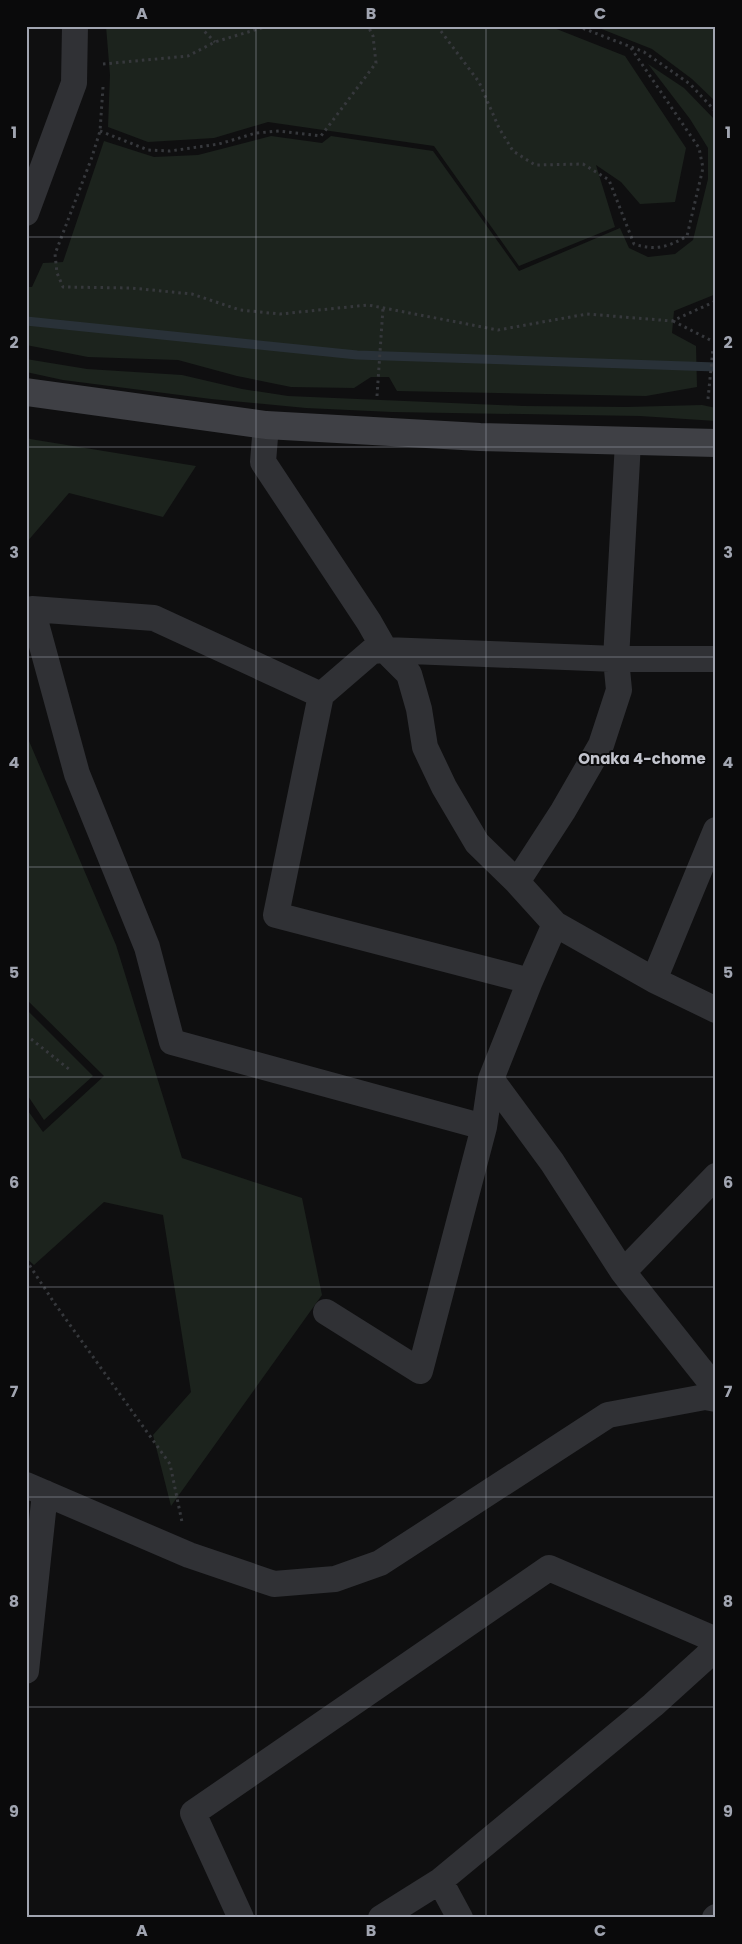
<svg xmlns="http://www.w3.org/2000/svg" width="742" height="1944" viewBox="0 0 742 1944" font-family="Poppins,sans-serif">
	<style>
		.green { fill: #1c231d }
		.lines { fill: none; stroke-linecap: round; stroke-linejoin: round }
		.stream { stroke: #293138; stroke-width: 9 }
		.path { stroke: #36383c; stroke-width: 3; stroke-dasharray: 2.5 4; stroke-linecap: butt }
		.street { stroke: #303135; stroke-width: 26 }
		.secondary { stroke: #3f4045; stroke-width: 28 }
		.grid { fill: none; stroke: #a1a5b1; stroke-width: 1; stroke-opacity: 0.55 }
		.labels { text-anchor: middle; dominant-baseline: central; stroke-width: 4; stroke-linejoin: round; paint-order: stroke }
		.neighbourhood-label { font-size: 15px; font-weight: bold; fill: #c2c4cd; stroke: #0a0a0b }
		.neatline { fill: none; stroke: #a1a5b1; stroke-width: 2 }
		.grid-label { font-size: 16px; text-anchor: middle; font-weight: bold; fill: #a1a5b1 }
	</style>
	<rect width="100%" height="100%" fill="#0f0f10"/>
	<path class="green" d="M106 26H549L625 56 686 148 675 202 640 204 621 182 596 165 615 227 519 266 434 146 268 122 214 138 148 142 108 127 110 75Z
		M594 26H716V102L692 79 652 49Z
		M648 64 684 88 716 121V294L674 311 672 333 696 346 697 387 646 396 397 391 389 377H371L354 388 291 387 237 376 178 360 88 357 26 345V287H32L43 263 63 262 104 141 154 157 198 155 271 136 322 143 331 136 433 151 519 271 620 228 629 248 648 257 675 254 693 240 708 179V148L690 119Z
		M26 359 87 369 182 375 242 389 288 396 523 406 627 407 702 405 716 408V421L640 416 392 412 306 408 211 399 63 380 26 372Z
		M26 437 30 439 196 466 163 517 69 493 26 543Z
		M26 734 116 945 182 1158 302 1198 322 1295 171 1506 153 1435 191 1392 163 1215 104 1202 34 1265 26 1258V1108L43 1132 104 1076 26 999Z
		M26 1009 93 1076 44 1120 26 1093Z"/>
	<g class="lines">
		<path class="stream" d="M26 321 357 355 716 367"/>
		<path class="path" d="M202 26 203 30 215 42
			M437 26 479 82 499 128 513 151 535 165 583 164 609 180 634 244C655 251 669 247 687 236L703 168 699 148 631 48
			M577 26 644 52 690 84 716 112
			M103 64 188 56 215 42 268 26
			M103 87 100 131 92 157 55 254 57 273 63 287 131 288 192 294 240 310 280 314 368 305 498 330 587 314 672 321 716 301
			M100 131 148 150 170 151 219 144 256 133 279 131 321 136 376 63 373 36 368 26
			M673 321 716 343
			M377 396 383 308
			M708 399 713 348H716
			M26 1035 70 1070
			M26 1260 55 1304 170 1464 182 1522"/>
		<path class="street" d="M26 213 74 83 75 26
			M266 425 263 462 369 622 385 650 409 674 419 709 425 747 444 787 477 843 517 882 555 924 654 980 716 1010
			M321 695 276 915 530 981
			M517 882 563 811 601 745 619 690 616 659 628 442
			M654 980 716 830
			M491 1079 552 1162 623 1272 716 1176
			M484 1127 172 1042 147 947 77 774 32 609 154 618 321 695 372 651 385 650 616 659H716
			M623 1272 716 1389
			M326 1312 420 1371 484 1127 491 1079 530 981 555 924
			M26 1485 189 1555 274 1584 335 1579 380 1563 608 1415 705 1397 716 1399
			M26 1671 45 1493
			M440 1881 460 1918
			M241 1918 193 1813 549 1568 716 1640
			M381 1918 440 1881 653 1705 706 1657 716 1646
			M715 1918 716 1917"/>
		<path class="secondary" d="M26 392 266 425 480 437 716 443"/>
	</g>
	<path class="grid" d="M256 26V1918M486 26V1918M26 237H716M26 447H716M26 657H716M26 867H716M26 1077H716M26 1287H716M26 1497H716M26 1707H716"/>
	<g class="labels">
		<g class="neighbourhood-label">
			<text x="642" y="758">Onaka 4-chome</text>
		</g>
	</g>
	<rect width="742" height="1944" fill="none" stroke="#0a0a0b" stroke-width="55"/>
	<rect x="28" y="28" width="686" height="1888" class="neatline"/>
	<g class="grid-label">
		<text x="142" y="19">A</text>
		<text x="371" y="19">B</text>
		<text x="600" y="19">C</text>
		<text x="14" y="138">1</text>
		<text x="728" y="138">1</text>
		<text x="14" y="348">2</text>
		<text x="728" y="348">2</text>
		<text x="14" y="558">3</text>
		<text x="728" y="558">3</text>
		<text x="14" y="768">4</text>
		<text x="728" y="768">4</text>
		<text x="14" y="978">5</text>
		<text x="728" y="978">5</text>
		<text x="14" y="1188">6</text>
		<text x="728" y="1188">6</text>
		<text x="14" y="1397">7</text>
		<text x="728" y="1397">7</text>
		<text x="14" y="1607">8</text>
		<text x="728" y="1607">8</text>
		<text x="14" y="1817">9</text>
		<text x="728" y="1817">9</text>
		<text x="142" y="1936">A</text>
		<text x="371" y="1936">B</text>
		<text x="600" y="1936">C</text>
	</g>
</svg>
